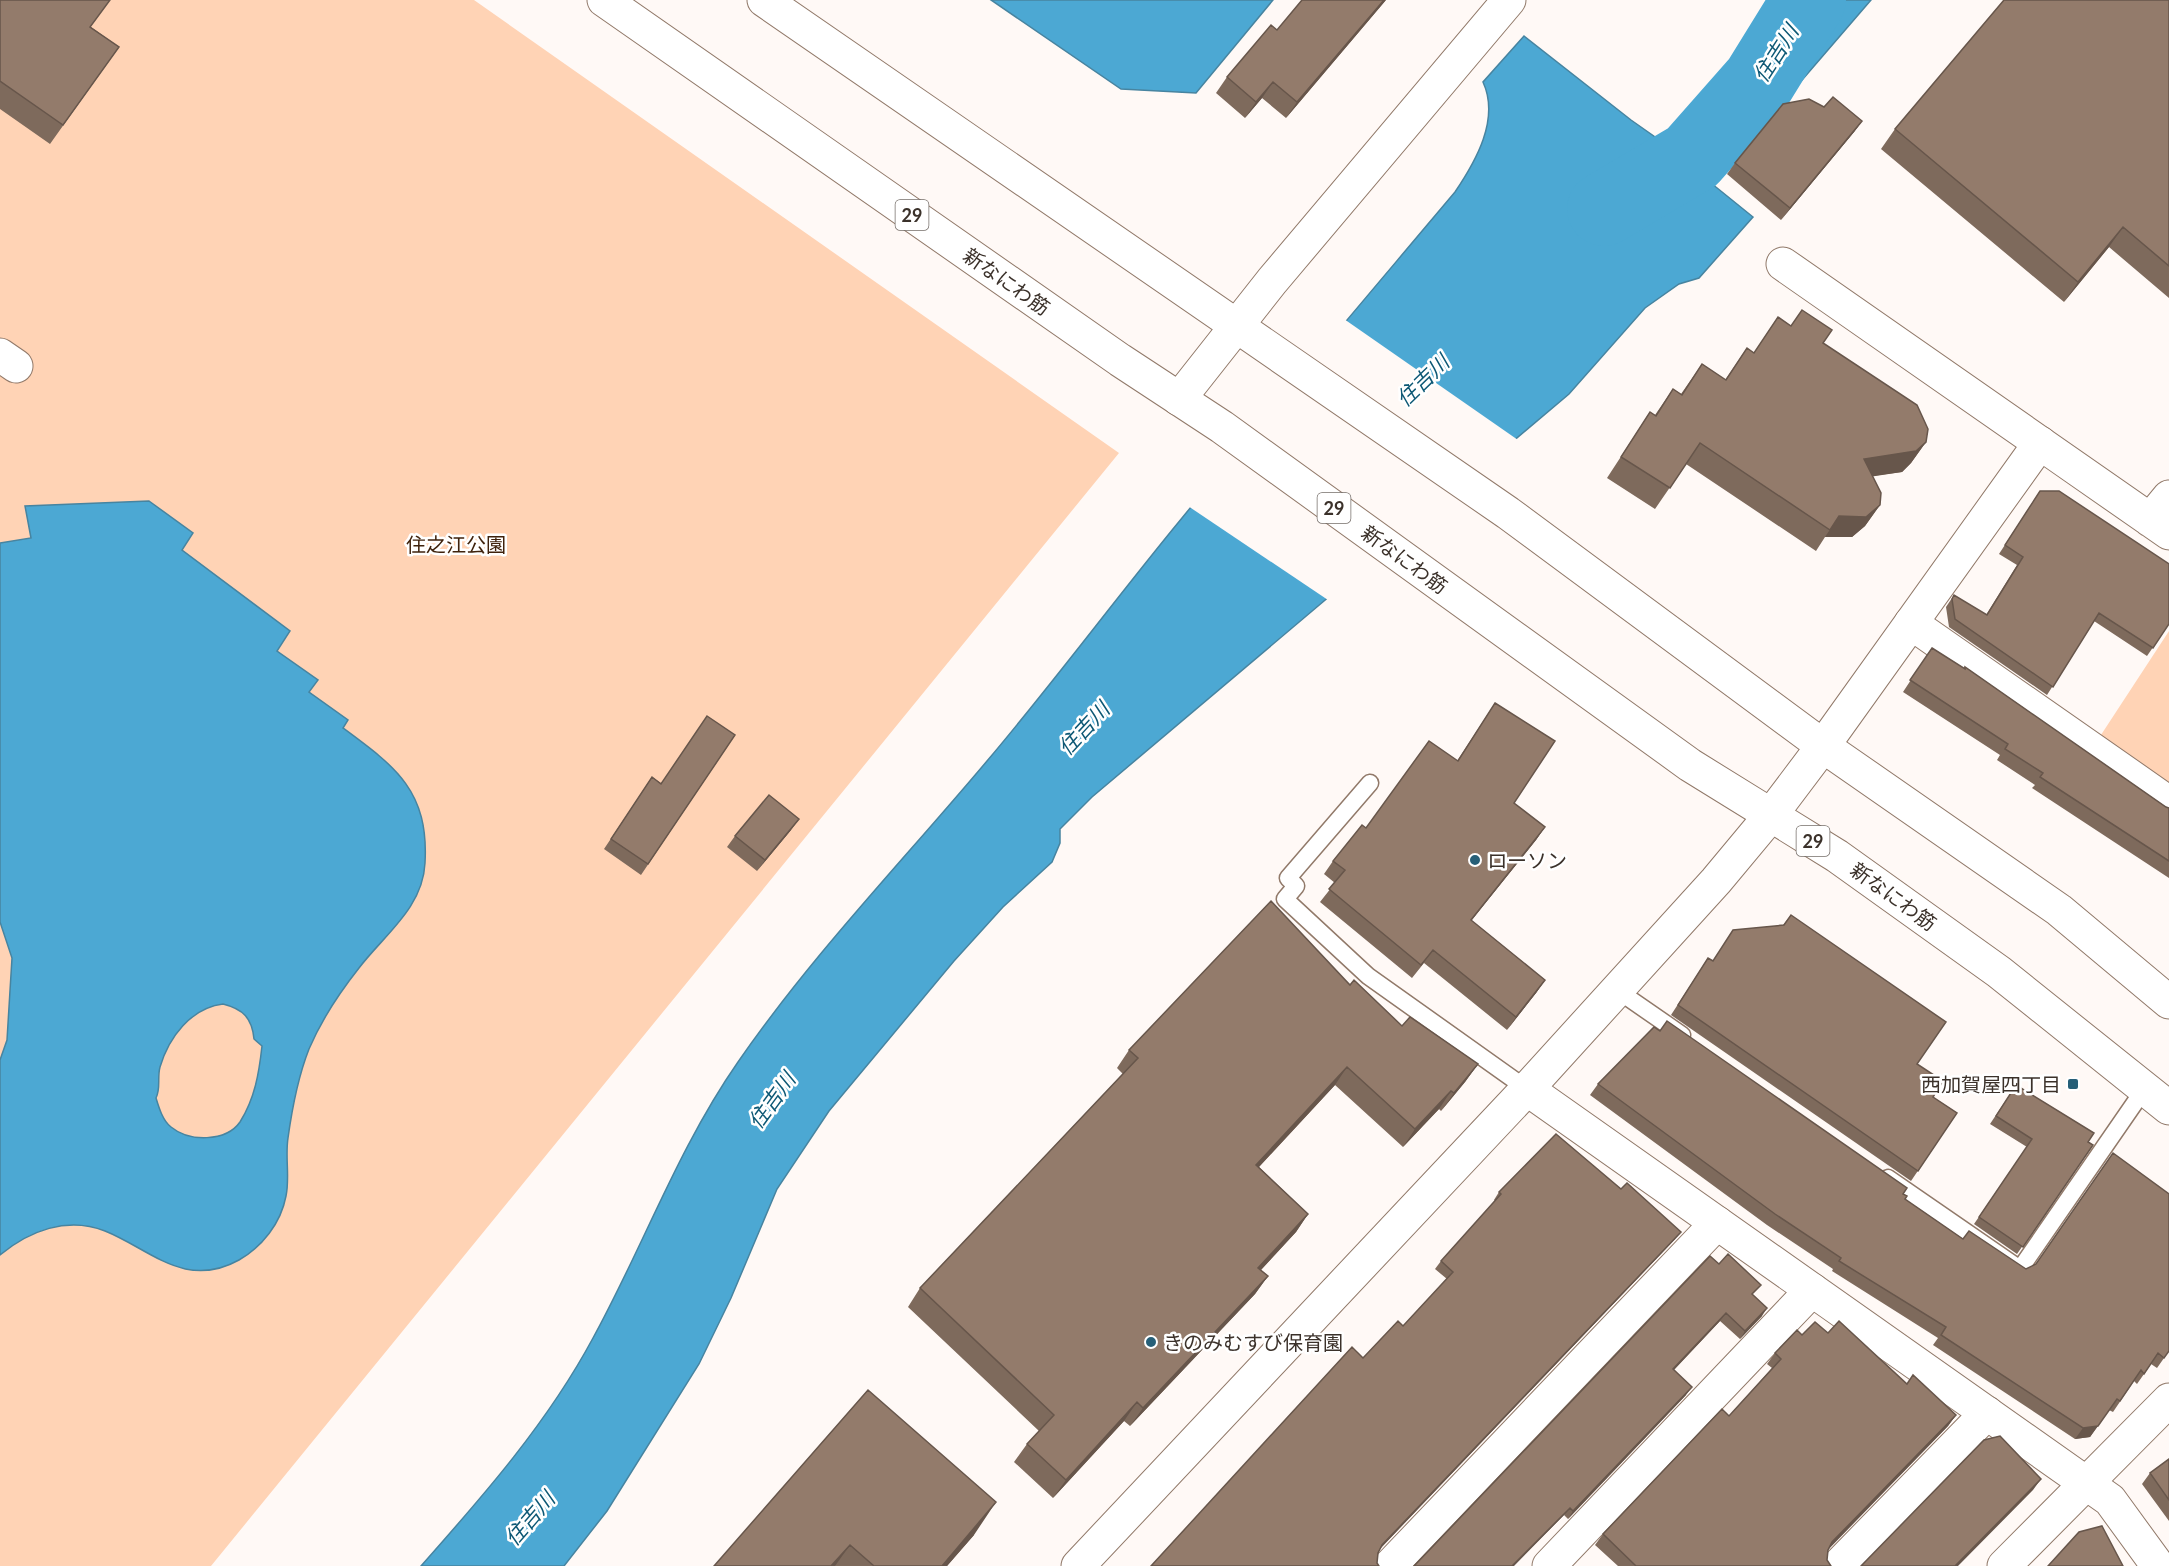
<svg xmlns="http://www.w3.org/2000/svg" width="2169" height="1566" viewBox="0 0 2169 1566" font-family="Lato,'Noto Sans JP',sans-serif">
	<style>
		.green { fill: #ffd3b5 }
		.water { fill: #4ca8d3; stroke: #4784a0; stroke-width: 1.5; fill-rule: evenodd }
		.pier { fill: #fff9f6 }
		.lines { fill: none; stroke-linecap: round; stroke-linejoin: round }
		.river { stroke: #4ca8d3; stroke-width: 74 }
		.lane-casing { stroke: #917969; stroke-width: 19 }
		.street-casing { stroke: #917969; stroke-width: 35 }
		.secondary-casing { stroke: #917969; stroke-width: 35 }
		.primary-casing { stroke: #917969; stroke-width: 35 }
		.lane { stroke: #fff; stroke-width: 16 }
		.street { stroke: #fff; stroke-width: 33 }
		.secondary { stroke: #fff; stroke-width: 33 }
		.primary { stroke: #fff; stroke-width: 33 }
		.wall { fill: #7e6a5c }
		.shaded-wall { fill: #67564b }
		.building { fill: #937b6b; stroke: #67564b; stroke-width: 1.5 }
		.poi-dot { fill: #265f78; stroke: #fff; stroke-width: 2 }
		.labels { text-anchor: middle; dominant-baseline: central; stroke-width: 5; stroke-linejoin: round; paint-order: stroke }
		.shield { fill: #fff; stroke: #766f6a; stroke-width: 1.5 }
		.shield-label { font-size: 18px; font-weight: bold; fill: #3b312a }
		.street-label { font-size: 20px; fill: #3b312a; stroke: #fff }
		.park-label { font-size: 20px; fill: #3f220c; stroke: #fff }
		.poi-label { font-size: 20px; fill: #3b312a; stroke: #fff; text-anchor: start }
		.water-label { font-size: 21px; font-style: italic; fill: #0d5875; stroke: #fff }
	</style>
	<rect width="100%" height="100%" fill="#fff9f6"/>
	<path class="green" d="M0 0H474L1119 453 211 1566H0Z
		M2169 631V794L2097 741Z"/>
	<path class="water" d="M991 0H1273L1196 93 1121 89Z
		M1774 0H1871L1784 101 1734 61Z
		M1524 36 1631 120 1668 146 1679 145 1706 168V179L1753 217 1699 278 1679 284 1645 308 1569 394 1092 797 1060 829V843L1052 862 1003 907 954 961 829 1111 777 1189 731 1298 699 1364 607 1511 564 1566H421C484 1495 548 1422 593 1338 643 1247 678 1148 738 1062 812 955 903 861 987 761 1054 682 1116 598 1182 518 1272 408 1364 300 1455 192 1476 161 1500 119 1483 82Z
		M149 501 193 533 182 550 290 631 277 651 318 680 309 692 348 720 343 728C396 767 429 791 425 863 423 908 384 935 359 968 340 992 321 1021 309 1049 298 1077 292 1109 288 1138 285 1157 290 1177 286 1196 281 1223 262 1247 239 1260 185 1290 150 1249 105 1231 67 1216 29 1231 0 1255V1060L7 1040 12 958 0 922V543L31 538 25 506ZM223 1004C243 1009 252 1018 254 1039L262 1046C259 1073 255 1098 240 1122 226 1142 189 1142 171 1127 163 1121 159 1108 156 1098 161 1088 157 1078 160 1067 169 1037 191 1008 223 1004Z"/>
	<path class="pier" d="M1344 319 1518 440 1328 600 1188 506Z"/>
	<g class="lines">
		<path class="river" d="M1604 209 1692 157 1759 81 1809 0"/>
		<defs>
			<path id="lane" d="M1370 783 1288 878 1296 886 1285 899 1368 976 1527 1089
				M1617 990 1682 1035
				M1888 1178 2020 1269 2145 1088"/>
			<path id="street" d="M1783 264 2169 533
				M0 355 16 366
				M1179 399 1272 281 1509 0
				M2150 520 2169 497
				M1911 623 2169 803
				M1390 1566 1717 1223
				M1549 1566 1812 1290
				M1838 1566 1987 1413
				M2004 1566 2169 1400"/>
			<path id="secondary" d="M1527 1089 2110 1500 2158 1566
				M1078 1566 1527 1089 1716 881 1771 815 1823 746 2040 443"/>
			<path id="primary" d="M604 0 1120 360 1222 427 1690 765 1837 856 1999 972 2169 1108
				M764 0 1508 513 1823 746 2059 910 2169 1002"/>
		</defs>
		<use href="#lane" class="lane-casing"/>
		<use href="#street" class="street-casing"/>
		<use href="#secondary" class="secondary-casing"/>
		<use href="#primary" class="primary-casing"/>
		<use href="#lane" class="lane"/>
		<use href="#street" class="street"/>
		<use href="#secondary" class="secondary"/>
		<use href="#primary" class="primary"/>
	</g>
	<path class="wall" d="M0 0 91 27 119 47 50 144 0 109Z
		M1386 0 1286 118 1262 98 1245 118 1216 93 1227 77 1277 30Z
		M2169 0V298L2109 247 2064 302 1881 149 1895 129Z
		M1824 107 1862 121 1854 132 1781 220 1727 174 1735 163Z
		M1778 317 1791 326 1823 343 1926 442 1911 463 1902 472 1872 476 1880 505 1865 526 1852 537H1825L1816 551 1686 464 1655 509 1607 478 1650 412 1655 415 1673 389 1681 394 1702 364 1725 380 1747 348 1754 353Z
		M2040 491 2169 624 2147 656 2094 621 2047 695 1949 627 1946 607 1954 595 1986 615 2017 565 1999 554Z
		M1932 648 1964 668 1965 667 2166 807 2169 808V878L2032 788 2035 785 1997 760 2000 755 1903 692Z
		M1495 703 1514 803 1545 827 1536 840 1471 921 1545 980 1536 993 1507 1030 1424 963 1412 978 1320 902 1335 883 1324 874 1333 861 1366 828 1457 761Z
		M735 735 641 875 604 849 652 777 661 783Z
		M791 830 757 871 727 847 735 836Z
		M1791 915 1917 1064 1933 1097 1957 1113 1911 1181 1671 1015 1708 958 1713 961 1783 925Z
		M1350 985 1402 1026 1478 1064 1465 1082 1441 1111 1439 1109 1403 1147 1335 1085 1259 1167 1308 1214 1296 1232 1261 1270 1268 1276 1255 1294 1130 1426 1124 1421 1053 1498 1014 1462 1027 1444 1039 1431 908 1307 920 1288 1123 1074 1117 1068 1129 1050Z
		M1598 1084 1903 1194 1905 1199 1963 1239 2026 1269 2169 1351 2157 1368 2151 1364 2137 1384 2134 1381 2113 1412 2109 1410 2090 1437 2075 1439 1933 1345 1938 1338 1832 1271 1833 1269 1767 1225 1590 1095Z
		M2016 1085 2093 1145 2017 1254 1974 1224 2027 1147 1990 1124Z
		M1499 1192 1675 1239 1379 1550 1378 1553 1377 1563 1151 1566 1363 1358 1403 1326 1447 1279 1435 1269 1441 1261 1495 1201 1494 1200Z
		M1710 1256 1753 1295 1762 1316 1740 1339 1720 1321 1674 1370 1686 1395 1568 1519 1564 1515Z
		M1828 1333 1956 1415 1948 1426 1828 1549 1827 1560 1831 1566H1618L1595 1545 1603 1534 1729 1416 1772 1368 1767 1364 1775 1353 1802 1335Z
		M868 1390 974 1535 947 1566H714Z
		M2169 1459V1521L2142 1484 2150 1473Z"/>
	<path class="shaded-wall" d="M1384 0H1386L1286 118 1297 102Z
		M1273 82 1262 98 1245 118 1256 102Z
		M1862 121 1854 132 1781 220 1790 208Z
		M2123 227 2109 247 2064 302 2078 282Z
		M1926 442 1911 463 1902 472 1849 480 1864 459Z
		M1880 505 1865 526 1852 537H1825L1839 516Z
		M799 819 791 830 757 871 765 860Z
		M1545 827 1536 840 1461 933 1471 920Z
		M1545 980 1536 993 1507 1030 1516 1017Z
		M1478 1064 1465 1082 1441 1111 1454 1093Z
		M1347 1067 1335 1085 1244 1183 1256 1165Z
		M1451 1091 1439 1109 1403 1147 1415 1129Z
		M1308 1214 1296 1232 1246 1286 1258 1268Z
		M1681 1232 1675 1239 1376 1553 1382 1545Z
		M1268 1276 1255 1294 1130 1426 1143 1408Z
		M1767 1308 1762 1316 1740 1339 1745 1331Z
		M1726 1313 1720 1321 1667 1377 1673 1369Z
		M1692 1387 1686 1395 1568 1519 1573 1511Z
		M1137 1402 1124 1421 1053 1498 1066 1480Z
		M1956 1415 1948 1426 1825 1553 1832 1542Z
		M2098 1426 2090 1437 2075 1439 2083 1428Z
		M2041 1479 2033 1490 1958 1566H1955Z
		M996 1502 974 1535 947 1566H942Z
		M1570 1508 1564 1515 1514 1566H1512Z
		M850 1545 835 1566H831Z"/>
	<path class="building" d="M0 0H110L90 27 119 47 63 125 0 81Z
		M1302 0H1384L1297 102 1273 82 1256 102 1227 77 1271 25 1277 30Z
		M2004 0H2169V266L2123 227 2078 282 1895 129Z
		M1833 97 1862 121 1790 208 1735 163 1783 104 1809 99 1824 107Z
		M1802 310 1832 330 1823 343 1917 405 1928 429 1926 442 1916 451 1864 459 1881 493 1880 505 1866 517 1839 516 1830 530 1700 443 1670 488 1621 457 1650 412 1656 416 1673 389 1682 395 1702 364 1726 380 1747 348 1754 353 1778 317 1791 326Z
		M2040 491H2059L2169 564V624L2153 648 2099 613 2053 687 1955 619 1952 599 1954 595 1987 615 2023 557 2005 545Z
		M1932 648 1965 669V667L2166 807 2169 808V861L2040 777 2043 773 2005 749 2008 744 1910 680Z
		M1495 703 1555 741 1514 803 1545 827 1471 920 1545 980 1516 1017 1433 950 1421 965 1329 889 1345 870 1333 861 1362 825 1366 828 1429 741 1458 761Z
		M707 716 735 735 648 864 611 839 652 777 661 784Z
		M769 795 799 819 765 860 735 836Z
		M1271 901 1350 985 1354 980 1402 1026 1410 1017 1478 1064 1454 1093 1451 1091 1415 1129 1347 1067 1256 1165 1308 1214 1258 1268 1268 1276 1143 1408 1137 1402 1066 1480 1027 1444 1054 1415 920 1288 1138 1058 1129 1050Z
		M1791 915 1946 1022 1917 1064 1943 1081 1933 1097 1957 1113 1918 1171 1678 1005 1708 958 1713 961 1733 930 1784 925Z
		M1667 1021 1907 1188 1903 1194 1907 1196 1905 1199 1963 1239 1969 1231 2026 1269 2036 1264 2113 1153 2169 1194V1351L2164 1358 2158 1353 2144 1374 2141 1370 2120 1401 2117 1399 2098 1426 2083 1428 1941 1335 1946 1327 1839 1261 1841 1258 1775 1214 1598 1084 1654 1027 1660 1031Z
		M2016 1085 2094 1133 2088 1142 2093 1145 2023 1247 1979 1217 2032 1139 1996 1116Z
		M1556 1134 1621 1189 1627 1183 1681 1232 1382 1545 1378 1553 1377 1563 1379 1566H1151L1352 1347 1363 1358 1398 1321 1403 1326 1453 1272 1441 1261 1501 1194 1499 1192Z
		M1728 1254 1761 1285 1752 1294 1767 1308 1745 1331 1726 1313 1673 1369 1692 1387 1573 1511 1570 1508 1512 1566H1414L1710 1256 1719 1264Z
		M1839 1321 1907 1384 1913 1375 1956 1415 1832 1542 1828 1550 1827 1560 1831 1566H1636L1603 1534 1722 1409 1729 1416 1781 1359 1775 1353 1797 1330 1802 1335 1815 1322 1828 1333Z
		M868 1390 996 1502 942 1566H874L850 1545 831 1566H714Z
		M2000 1436 2041 1479 1955 1566H1861L1984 1440Z
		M2169 1459V1500L2150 1473Z
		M2102 1526 2123 1566H2048L2079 1532Z"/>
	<g class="poi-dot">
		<circle cx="1475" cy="860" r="6"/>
		<rect x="2067" y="1078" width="12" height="12" rx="3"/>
		<circle cx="1151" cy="1342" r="6"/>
	</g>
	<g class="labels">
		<g class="shield">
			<rect x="895.5" y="200" width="33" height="30" rx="4.5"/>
			<rect x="1317.5" y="493" width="33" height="30" rx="4.5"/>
			<rect x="1796.5" y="826" width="33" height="30" rx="4.5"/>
		</g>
		<g class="shield-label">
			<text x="912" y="215">29</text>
			<text x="1334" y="508">29</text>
			<text x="1813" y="841">29</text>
		</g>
		<g class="street-label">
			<text transform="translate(1007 281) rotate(35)">新なにわ筋</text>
			<text transform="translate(1405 559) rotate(36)">新なにわ筋</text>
			<text transform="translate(1894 896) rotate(36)">新なにわ筋</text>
		</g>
		<g class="park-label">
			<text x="456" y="544">住之江公園</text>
		</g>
		<g class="poi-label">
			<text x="1487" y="860">ローソン</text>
			<text x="2061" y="1084" text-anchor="end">西加賀屋四丁目</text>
			<text x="1163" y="1342">きのみむすび保育園</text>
		</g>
		<g class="water-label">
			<text transform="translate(1775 53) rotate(-57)">住吉川</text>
			<text transform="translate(1422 380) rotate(-44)">住吉川</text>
			<text transform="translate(1083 728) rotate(-47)">住吉川</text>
			<text transform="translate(771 1100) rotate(-54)">住吉川</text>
			<text transform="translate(529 1518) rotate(-49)">住吉川</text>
		</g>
	</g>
</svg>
